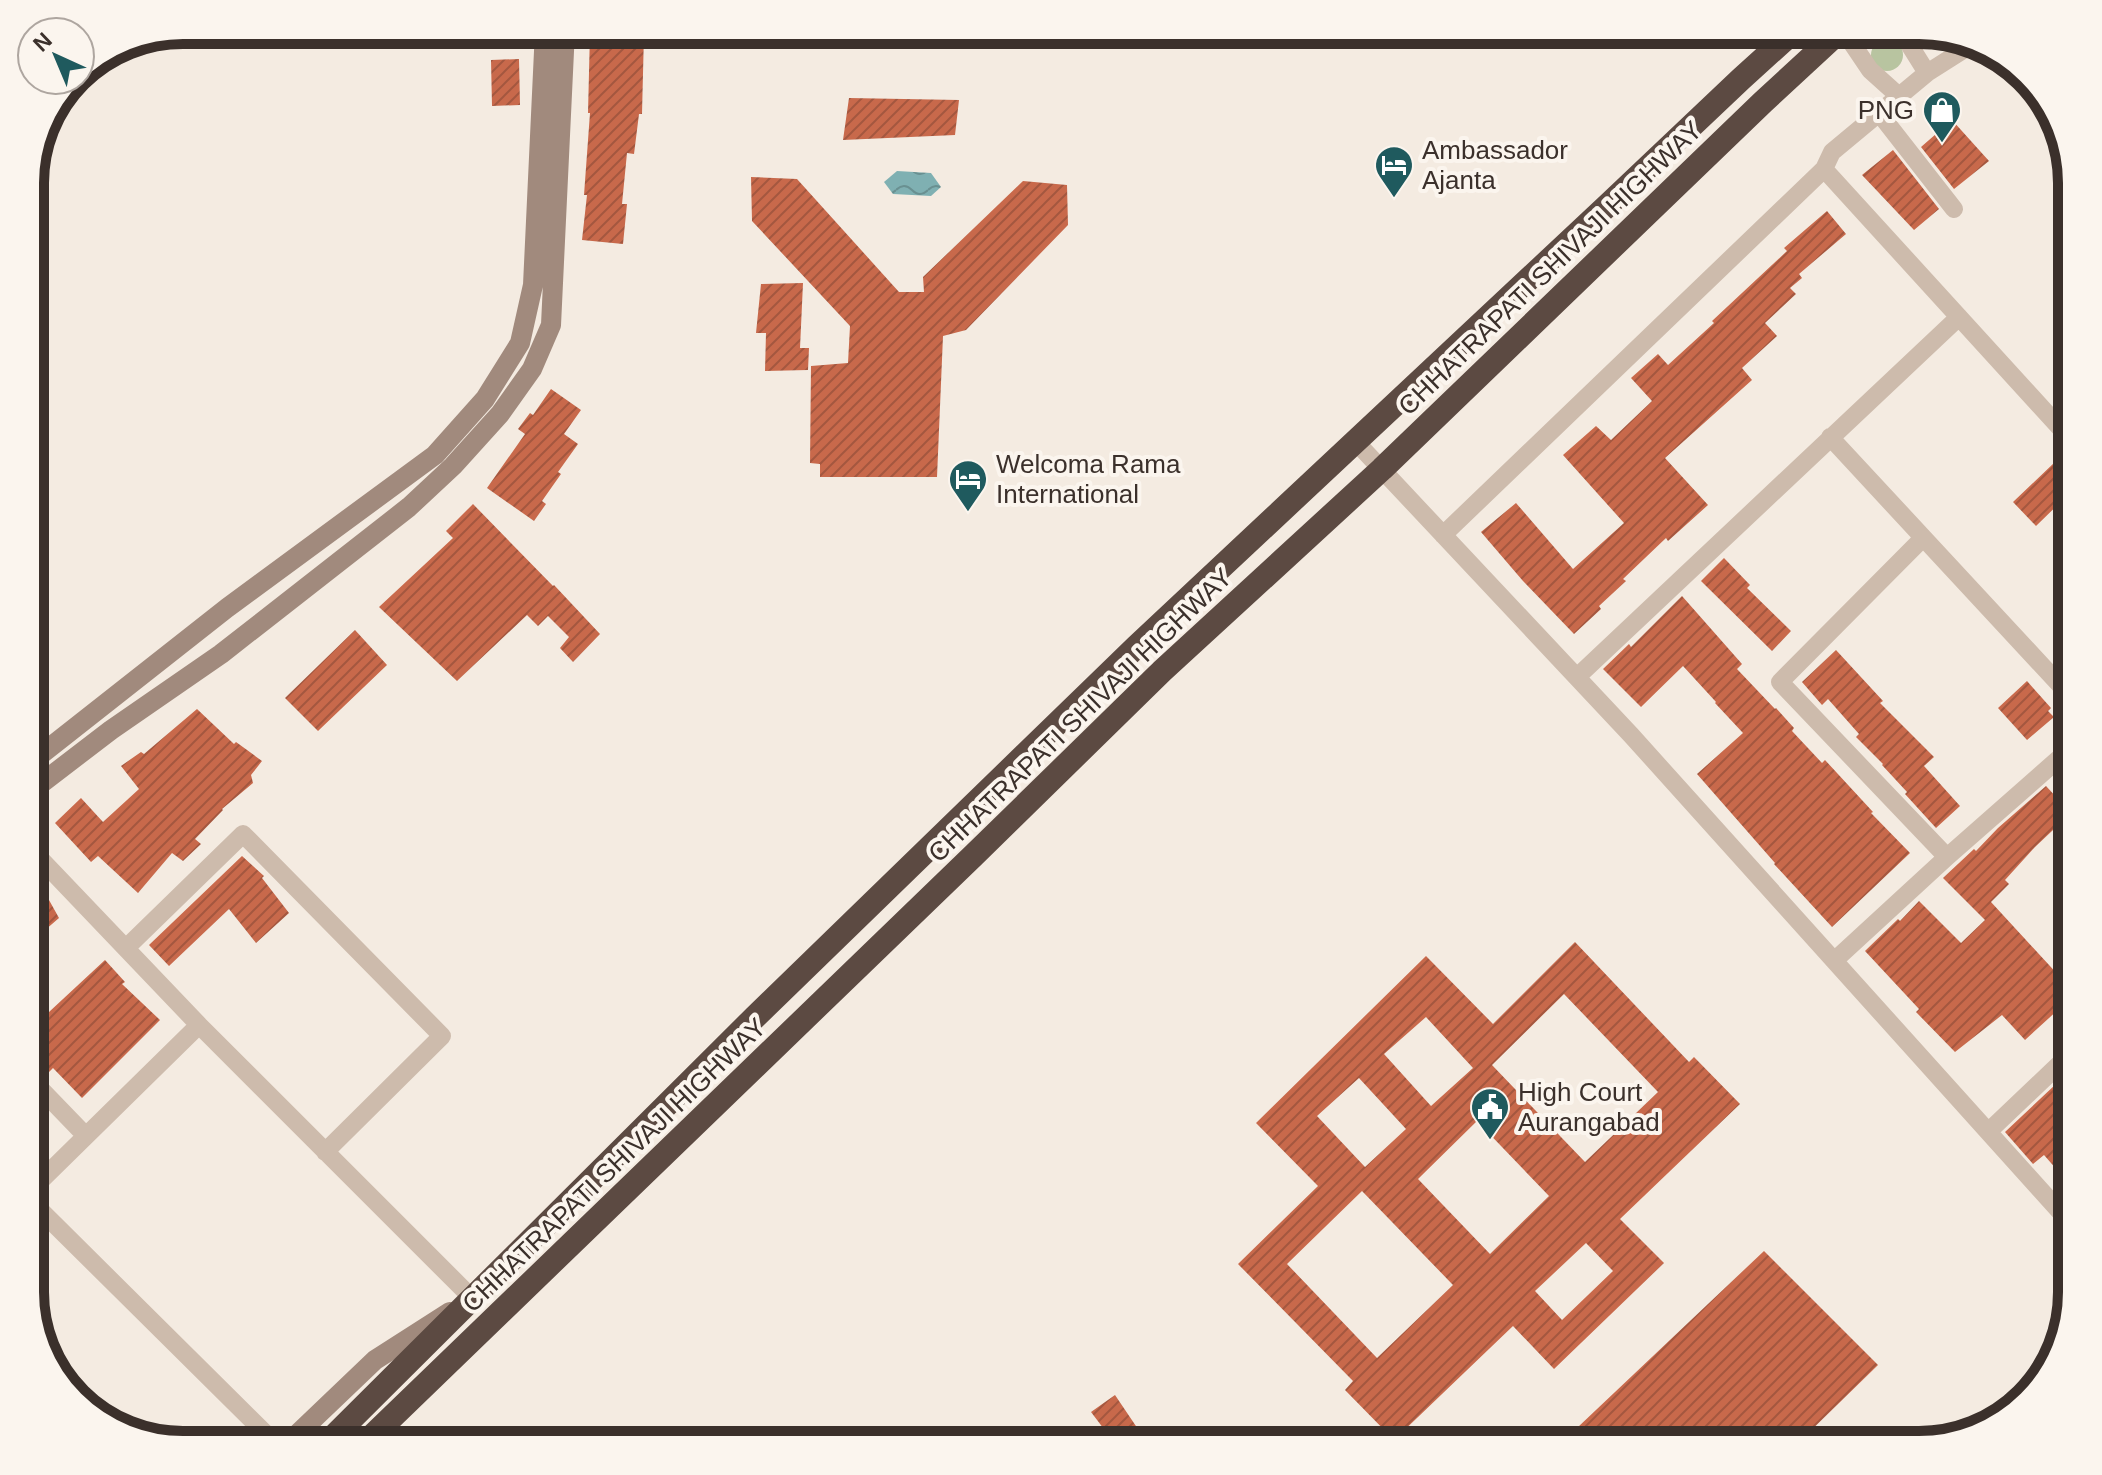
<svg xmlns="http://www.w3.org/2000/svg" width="2102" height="1475" viewBox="0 0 2102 1475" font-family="Helvetica,sans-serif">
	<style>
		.grass { fill: #b8c4a0 }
		.water { fill: url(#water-waves) }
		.building { fill: url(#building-hatch); fill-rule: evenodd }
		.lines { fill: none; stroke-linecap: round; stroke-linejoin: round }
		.street { stroke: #cdbbac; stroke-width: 18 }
		.secondary { stroke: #a18a7d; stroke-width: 20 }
		.highway { stroke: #5c4a42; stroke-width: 24 }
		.labels { text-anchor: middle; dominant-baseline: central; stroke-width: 8; stroke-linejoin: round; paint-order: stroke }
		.poi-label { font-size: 26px; fill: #3b302b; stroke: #fbf5ee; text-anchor: start }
		.street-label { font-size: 26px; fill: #3b302b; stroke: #fbf5ee }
		.rim { fill: none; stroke: #3b302b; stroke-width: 10 }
	</style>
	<defs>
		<pattern id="water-waves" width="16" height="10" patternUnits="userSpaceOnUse" patternTransform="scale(2)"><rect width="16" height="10" fill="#7fb0b2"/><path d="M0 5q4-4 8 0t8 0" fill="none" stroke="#699091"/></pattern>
		<pattern id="building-hatch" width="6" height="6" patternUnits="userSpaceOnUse" patternTransform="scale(2)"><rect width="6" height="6" fill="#c8694b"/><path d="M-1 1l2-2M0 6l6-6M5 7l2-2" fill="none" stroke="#a4573f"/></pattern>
	</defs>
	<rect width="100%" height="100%" fill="#f4ebe1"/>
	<path class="grass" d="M1871 55a16 16 0 1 1 32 0a16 16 0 1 1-32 0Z"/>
	<path class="water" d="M897 171 931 173 941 187 931 196 893 194 884 182Z"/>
	<path class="building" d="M590 32 644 33 642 114H639L634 154 627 153 622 204H627L623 244 582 240 587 195H584L590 113H588Z
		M519 59 520 105 492 106 491 60Z
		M849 98 959 100 955 135 843 140Z
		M1952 120 1989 161 1954 189 1921 147Z
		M1893 150 1939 209 1914 230 1862 175Z
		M751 177 797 179 899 292H924L923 277 1023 181 1067 185 1068 225 966 330 943 336 937 477H820V464L810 463 811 366 848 363 850 326 752 221Z
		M1827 211 1846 234 1799 274 1802 278 1790 288 1796 294 1765 323 1777 336 1742 368 1752 380 1665 458 1708 505 1668 541 1666 538 1623 579 1626 581 1599 606 1601 609 1574 634 1523 581 1481 532 1516 503 1573 569 1624 523 1563 455 1596 426 1611 440 1652 401 1631 378 1658 354 1668 365 1714 323 1712 321 1787 251 1784 248Z
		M803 283 800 348H809L808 370 765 371 766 333H756L761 284Z
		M551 389 581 410 564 434 578 444 558 472 561 474 542 501 546 504 534 521 487 488 525 434 518 429 530 413 533 415Z
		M2055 462 2072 480V491L2036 526 2013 502Z
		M473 504 553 586 554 585 600 634 573 662 560 648 569 637 548 616 538 626 527 615 457 681 379 607 453 538 446 531Z
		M1724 558 1750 585 1747 588 1791 631 1772 651 1701 581Z
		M1682 596 1742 664 1737 669 1775 709 1776 708 1794 728 1792 731 1822 763 1825 760 1873 812 1871 813 1910 853 1832 927 1774 864 1775 863 1697 774 1743 733 1715 703 1716 702 1683 666 1641 707 1603 669 1629 644 1631 647Z
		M355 630 387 665 318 731 285 698Z
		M1836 650 1883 701 1880 703 1934 757 1924 766 1960 806 1936 828 1905 794 1907 792 1882 765 1883 764 1856 737 1859 734 1828 699 1822 705 1802 682Z
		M2027 681 2051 708 2048 711 2054 717 2027 740 1998 708Z
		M197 709 234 744 236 742 262 761 251 775 253 783 222 809 223 810 195 839 201 844 183 861 172 853 138 893 98 856 91 862 55 823 81 798 103 822 139 789 121 766 141 752 144 754Z
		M2046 786 2071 813 2035 847 2005 880 2009 884 1991 902 2072 990V997L2025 1040 2002 1015 1955 1052 1916 1012 1919 1009 1865 951 1898 919 1900 921 1919 901 1961 943 1985 920 1943 878 1974 849 1976 851 1998 828Z
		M242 856 264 876 262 878 289 913 256 943 229 909 169 966 149 945Z
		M30 888 49 900 59 918 30 943Z
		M1575 942 1689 1062 1694 1057 1740 1104 1620 1219 1664 1263 1554 1369 1513 1326 1394 1440 1345 1390 1353 1381 1238 1264 1318 1186 1256 1123 1426 956 1493 1024ZM1564 994 1658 1092 1585 1162 1492 1065ZM1426 1017 1473 1068 1431 1106 1384 1054ZM1359 1078 1406 1129 1365 1167 1317 1116ZM1477 1121 1549 1196 1490 1254 1418 1179ZM1362 1191 1453 1285 1377 1358 1287 1264ZM1586 1243 1613 1271 1562 1320 1535 1291Z
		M105 960 125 982 122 984 160 1020 82 1098 53 1068 47 1074 30 1055V990L49 1012Z
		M2072 1069V1187L2044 1155 2033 1164 2005 1132Z
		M30 1108 46 1123 47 1132 40 1138 30 1134Z
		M1764 1251 1878 1365 1796 1445H1559Z
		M1115 1395 1144 1438 1135 1445H1116L1091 1412Z"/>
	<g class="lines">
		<path class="street" d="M1843 30 1870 70 1900 97
			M1894 30 1907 41 1927 73
			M1879 113 1954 209
			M1824 169 2072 441
			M1830 437 2072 698
			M1356 442 1631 735 2072 1225
			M1443 535 1824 169 1832 152 1927 73 1968 47
			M1923 538 1780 682 1947 857
			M1577 677 1959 317
			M30 848 199 1025 472 1298
			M126 948 243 834 442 1036 325 1152
			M1835 960 1947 857 2072 747
			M30 1078 86 1136
			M1989 1131 2072 1052
			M30 1191 199 1025
			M30 1200 277 1445"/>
		<path class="secondary" d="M30 763 227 608 435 455 485 399 520 343 533 285 545 30
			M30 792 111 730 221 654 409 507 453 466 500 414 532 369 551 325 565 30
			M286 1445 375 1360 450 1312"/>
		<path class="highway" d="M325 1445 755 1017 1137 646 1608 205 1741 79 1795 30
			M363 1445 974 855 1162 671 1382 469 1763 102 1841 30"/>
	</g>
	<defs>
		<symbol id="shop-pin" viewBox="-11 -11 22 30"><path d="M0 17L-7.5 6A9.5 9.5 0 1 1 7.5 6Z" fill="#1f5a5e" stroke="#fbf5ee"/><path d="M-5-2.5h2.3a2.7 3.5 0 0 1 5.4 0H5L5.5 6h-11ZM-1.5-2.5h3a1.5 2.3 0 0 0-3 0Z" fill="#fff"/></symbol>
		<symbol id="hotel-pin" viewBox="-11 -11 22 30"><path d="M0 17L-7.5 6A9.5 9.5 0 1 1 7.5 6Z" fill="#1f5a5e" stroke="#fbf5ee"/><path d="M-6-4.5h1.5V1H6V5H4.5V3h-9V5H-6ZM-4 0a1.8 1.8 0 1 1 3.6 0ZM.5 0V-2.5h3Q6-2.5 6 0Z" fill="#fff"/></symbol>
		<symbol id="civic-pin" viewBox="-11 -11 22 30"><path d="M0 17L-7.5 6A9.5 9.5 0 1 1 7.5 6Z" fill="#1f5a5e" stroke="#fbf5ee"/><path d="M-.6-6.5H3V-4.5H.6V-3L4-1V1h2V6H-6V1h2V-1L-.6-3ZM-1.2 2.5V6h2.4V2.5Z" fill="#fff"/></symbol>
	</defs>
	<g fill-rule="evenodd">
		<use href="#shop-pin" x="1920" y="88" width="44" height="60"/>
		<use href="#hotel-pin" x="1372" y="143" width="44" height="60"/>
		<use href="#hotel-pin" x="946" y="457" width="44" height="60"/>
		<use href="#civic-pin" x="1468" y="1085" width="44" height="60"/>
	</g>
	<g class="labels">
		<g class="poi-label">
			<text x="1914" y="110" text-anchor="end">PNG</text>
			<text x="1422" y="150">Ambassador<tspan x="1422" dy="30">Ajanta</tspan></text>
			<text x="996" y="464">Welcoma Rama<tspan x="996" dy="30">International</tspan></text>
			<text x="1518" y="1092">High Court<tspan x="1518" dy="30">Aurangabad</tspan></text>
		</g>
		<g class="street-label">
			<text transform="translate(1550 268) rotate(-44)">CHHATRAPATI SHIVAJI HIGHWAY</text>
			<text transform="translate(1080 715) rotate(-44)">CHHATRAPATI SHIVAJI HIGHWAY</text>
			<text transform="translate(614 1165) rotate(-44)">CHHATRAPATI SHIVAJI HIGHWAY</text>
		</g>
	</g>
	<path d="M0 0H2102V1475H0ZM183 44H1919A139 139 0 0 1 2058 183V1292A139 139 0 0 1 1919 1431H183A139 139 0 0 1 44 1292V183A139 139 0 0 1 183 44Z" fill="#fbf5ee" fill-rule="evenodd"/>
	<path class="rim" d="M183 44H1919A139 139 0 0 1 2058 183V1292A139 139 0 0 1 1919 1431H183A139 139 0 0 1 44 1292V183A139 139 0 0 1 183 44Z"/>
	<g transform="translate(56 56) rotate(316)"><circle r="38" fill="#fbf5ee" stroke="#aea6a0" stroke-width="2"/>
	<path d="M0-6L14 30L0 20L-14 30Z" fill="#1f5a5e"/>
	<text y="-12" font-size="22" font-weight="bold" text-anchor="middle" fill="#3b302b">N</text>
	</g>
</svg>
